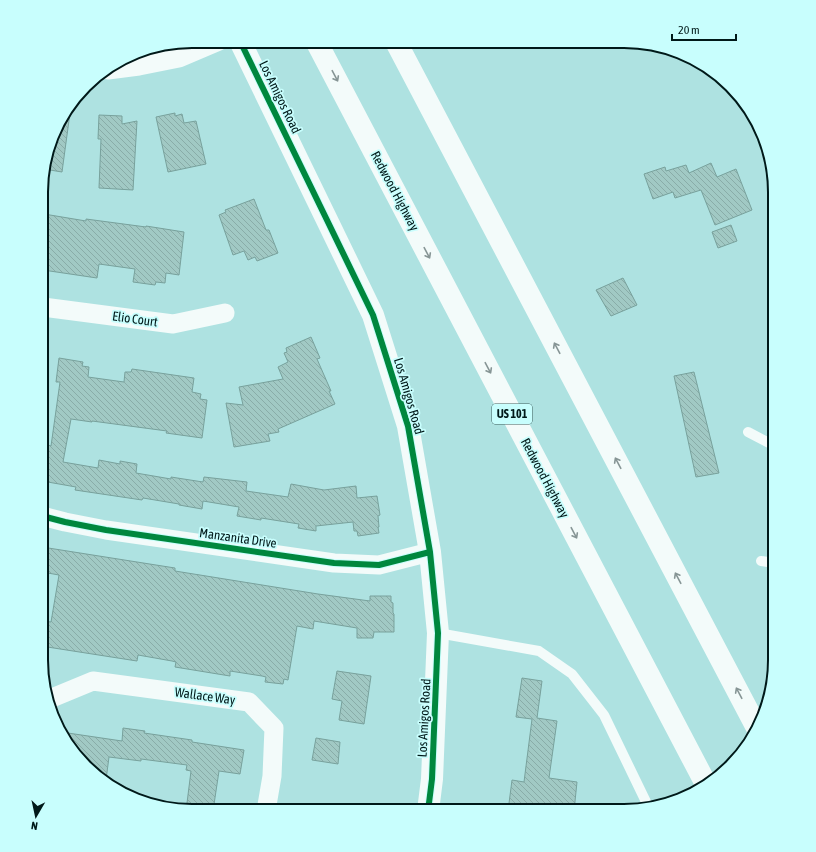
<svg xmlns="http://www.w3.org/2000/svg" width="816" height="852" viewBox="0 0 816 852" font-family="'Asap Condensed',sans-serif">
	<style>
		.building { fill: url(#building-back-hatch); stroke: #78a19c }
		.lines { fill: none; stroke-linecap: round; stroke-linejoin: round }
		.service { stroke: #f3fbfa; stroke-width: 10 }
		.minor { stroke: #f3fbfa; stroke-width: 19 }
		.tertiary { stroke: #f3fbfa; stroke-width: 22 }
		.motorway { stroke: #f3fbfa; stroke-width: 22 }
		.cycleway-casing { stroke: #c8fefd; stroke-width: 8 }
		.cycleway { stroke: #00873e; stroke-width: 6 }
		.oneway { stroke: #869595 }
		.labels { text-anchor: middle; dominant-baseline: central; stroke-width: 3.5; stroke-linejoin: round; paint-order: stroke }
		.shield { fill: #c8fefd; stroke: #3c5e5d; stroke-width: 1 }
		.shield-label { font-size: 12px; font-weight: bold; fill: #001919 }
		.street-label { font-size: 13px; fill: #001919; stroke: #c8fefd }
		.rim { fill: none; stroke: #001919; stroke-width: 2 }
	</style>
	<defs>
		<pattern id="building-back-hatch" width="6" height="6" patternUnits="userSpaceOnUse"><rect width="6" height="6" fill="#a1c9c4"/><path d="M-1 5l2 2M0 0l6 6M5-1l2 2" fill="none" stroke="#89aca8"/></pattern>
	</defs>
	<rect width="100%" height="100%" fill="#aee2e1"/>
	<path class="building" d="M65 112 70 113 62 172 44 169V163L61 117Z
		M175 113V116L182 114 184 123 196 121 206 164 168 172 156 117Z
		M99 115 122 116V124L137 121 133 190 99 188 101 139H98Z
		M711 163 717 177 736 169 752 210 715 225 701 190 675 198 673 192 653 199 644 174 665 167 666 171 686 165 689 173Z
		M254 199 266 230H269L278 253 257 261 255 257 248 260 244 251 233 255 219 215 226 212 225 210Z
		M44 214 86 221V219L146 227V226L184 232 179 275 166 273 165 283 156 282 155 285 133 282 135 269 99 264 97 278 43 270Z
		M731 225 737 241 718 248 712 232Z
		M623 278 637 305 611 316 596 290Z
		M311 337 320 358 317 359 331 391H329L335 404 278 429 279 432 268 434 270 441 234 447 226 403 243 405 239 387 283 379 278 367 288 362 284 353 287 352 286 348Z
		M59 358 83 362 82 366 89 367 88 377 124 382 125 372H131L132 369 194 378 192 392 201 394 200 399 207 400 202 438 166 433 167 431 92 421V422L71 419 63 462 98 468 99 460 120 464V461L137 464 136 473 171 479V477L203 482 204 477 247 482 246 491 288 497 291 484 324 490 356 486 357 498 377 496 380 515 378 516 379 527H378L379 533 358 536 357 531H354L353 522 316 526V531L298 528 299 524 261 518V520L237 516 239 507 203 501 202 509 179 505V504L143 498 142 500 75 490 76 487 42 481V454H46L48 445 51 446 60 382H56Z
		M694 372 719 473 696 477 674 376Z
		M42 547 175 568V571L318 594 370 601V596H391V602L393 603V613L394 614V632H374L373 638H357V628L314 621 313 629 297 626 288 680 284 679 283 684 265 682 266 677 262 676 230 671V676L175 667 176 662 172 661 138 655 137 661 41 646 42 621 51 622 59 575 42 572Z
		M337 671 371 676 364 724 339 720 342 701 332 699Z
		M522 678 542 681 537 718 557 721 549 778 577 782 574 811 540 807 539 811H508L512 780 524 782 532 719 516 717Z
		M123 728 145 731 144 733 192 740V742L244 750 240 774 219 771 213 811H186L191 771 186 770 187 765 141 759V761L109 757 106 780 67 744 61 732 122 741Z
		M316 738 340 742 338 764 312 760Z"/>
	<g class="lines">
		<path class="service" d="M748 432 775 446
			M761 561 775 563
			M438 633 539 651 572 674 604 715 649 808"/>
		<path class="minor" d="M108 70 139 66 179 58 219 41
			M43 307 173 324 225 313
			M42 516 65 522 106 530 334 563 379 565 430 552
			M47 700 93 681 249 702 274 728 272 776 266 811"/>
		<path class="tertiary" d="M240 41 325 216 373 315 408 426 430 552 438 633 432 779 428 811"/>
		<path class="motorway" d="M316 41 707 786
			M396 42 757 728"/>
		<defs>
			<path id="cycleway" d="M240 41 325 216 373 315 408 426 430 552 438 633 432 779 428 811
				M42 516 65 522 106 530 334 563 379 565 430 552"/>
		</defs>
		<use href="#cycleway" class="cycleway-casing"/>
		<use href="#cycleway" class="cycleway"/>
	</g>
	<defs><path id="oneway-shaft" d="M-6 0H5M1.5-3L5.5 0L1.5 3" fill="none" stroke-width="1.6" stroke-linecap="round" stroke-linejoin="round"/></defs>
	<g class="oneway">
		<use href="#oneway-shaft" transform="translate(335 76) rotate(62)"/>
		<use href="#oneway-shaft" transform="translate(427 253) rotate(62)"/>
		<use href="#oneway-shaft" transform="translate(557 348) rotate(-118)"/>
		<use href="#oneway-shaft" transform="translate(488 368) rotate(62)"/>
		<use href="#oneway-shaft" transform="translate(618 463) rotate(-118)"/>
		<use href="#oneway-shaft" transform="translate(574 533) rotate(62)"/>
		<use href="#oneway-shaft" transform="translate(678 578) rotate(-118)"/>
		<use href="#oneway-shaft" transform="translate(739 693) rotate(-118)"/>
	</g>
	<g class="labels">
		<rect class="shield" x="492" y="404" width="40" height="20" rx="3"/>
		<g class="shield-label">
			<text x="512" y="414">US 101</text>
		</g>
		<g class="street-label">
			<text transform="translate(280 97) rotate(64)">Los Amigos Road</text>
			<text transform="translate(395 191) rotate(62)">Redwood Highway</text>
			<text transform="translate(135 319) rotate(8)">Elio Court</text>
			<text transform="translate(409 396) rotate(74)">Los Amigos Road</text>
			<text transform="translate(545 478) rotate(62)">Redwood Highway</text>
			<text transform="translate(238 538) rotate(8)">Manzanita Drive</text>
			<text transform="translate(205 696) rotate(8)">Wallace Way</text>
			<text transform="translate(424 718) rotate(-87)">Los Amigos Road</text>
		</g>
	</g>
	<path d="M0 0H816V852H0ZM192 48H624A144 144 0 0 1 768 192V660A144 144 0 0 1 624 804H192A144 144 0 0 1 48 660V192A144 144 0 0 1 192 48Z" fill="#c8fefd" fill-rule="evenodd"/>
	<path class="rim" d="M192 48H624A144 144 0 0 1 768 192V660A144 144 0 0 1 624 804H192A144 144 0 0 1 48 660V192A144 144 0 0 1 192 48Z"/>
	<g transform="translate(36 816) rotate(189)" stroke="#c8fefd" stroke-width="3" paint-order="stroke">
	<path d="M0-3L7 15L0 10L-7 15Z" fill="#001919"/>
	<text y="-6" font-size="11" font-weight="bold" text-anchor="middle" fill="#001919">N</text>
	</g>
	<path d="M672 34v6h64v-6" fill="none" stroke="#001919" stroke-width="2"/>
	<text x="678" y="34" font-size="12" fill="#001919" stroke="#c8fefd" stroke-width="3" paint-order="stroke">20 m</text>
</svg>
